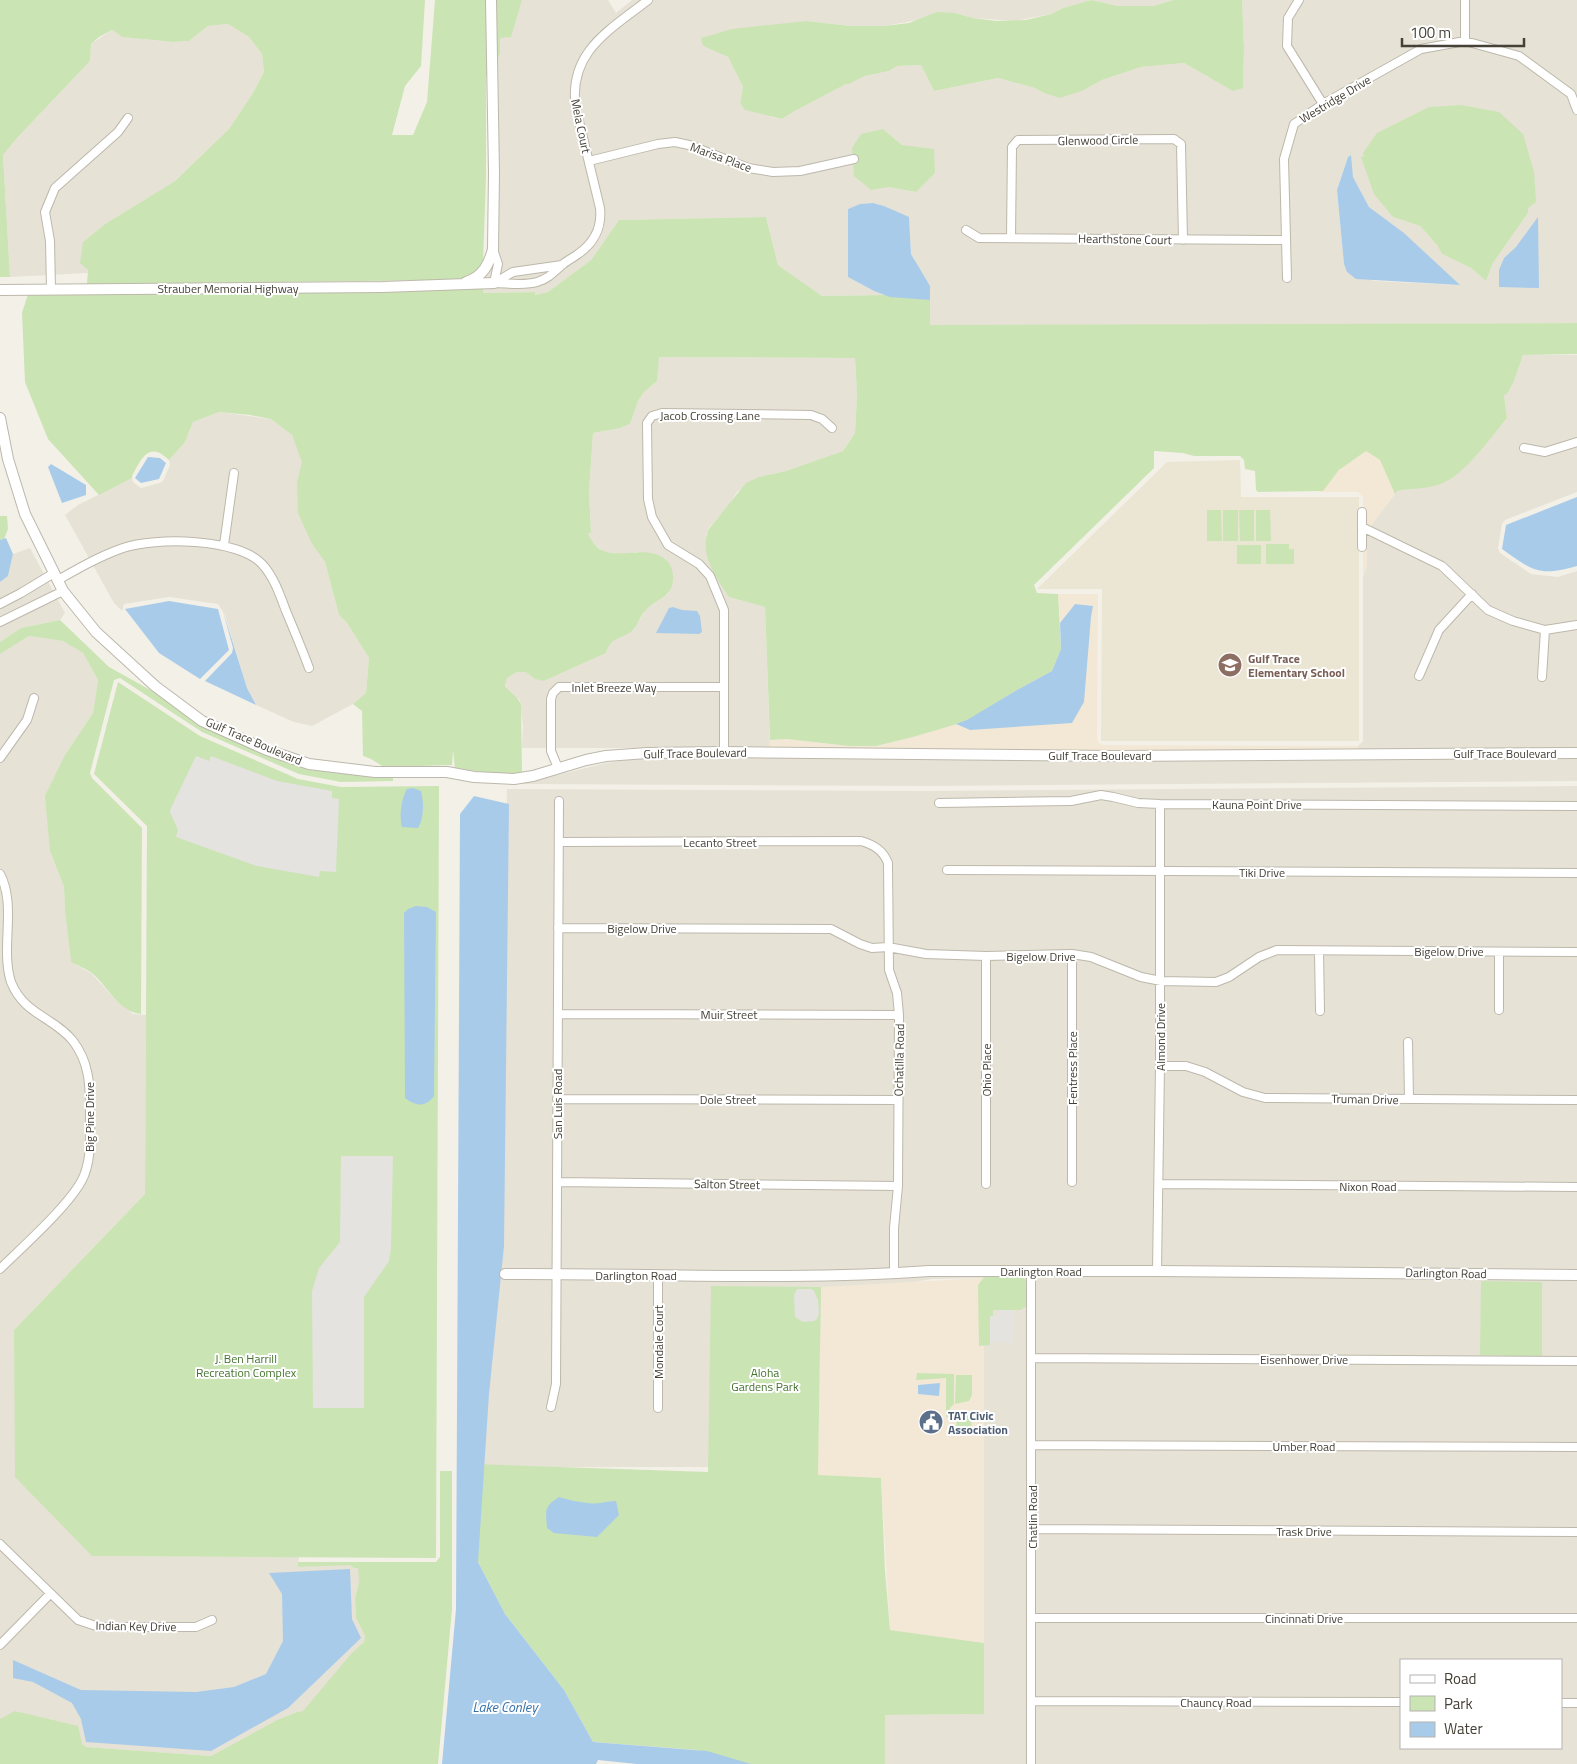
<svg xmlns="http://www.w3.org/2000/svg" width="1577" height="1764" viewBox="0 0 1577 1764" font-family="'Titillium Web',sans-serif">
	<style>
		.residential { fill: #e6e2d6; fill-rule: evenodd }
		.commercial { fill: #f3e8d5 }
		.education { fill: #ebe5d3 }
		.green { fill: #cbe4b4 }
		.parking { fill: #e4e3df }
		.water { fill: #a9cbea }
		.lines { fill: none; stroke-linecap: round; stroke-linejoin: round }
		.minor-casing { stroke: #bdb8ab; stroke-width: 10 }
		.tertiary-casing { stroke: #bdb8ab; stroke-width: 12 }
		.minor { stroke: #fff; stroke-width: 8 }
		.tertiary { stroke: #fff; stroke-width: 10 }
		.labels { text-anchor: middle; dominant-baseline: central; stroke-width: 4; stroke-linejoin: round; paint-order: stroke }
		.street-label { font-size: 12px; fill: #454137; stroke: #fff }
		.education-label { font-size: 12px; font-weight: bold; fill: #785e54; stroke: #fff; text-anchor: start }
		.park-label { font-size: 12px; fill: #44732f; stroke: #fff }
		.service-label { font-size: 12px; font-weight: bold; fill: #4e5e75; stroke: #fff; text-anchor: start }
		.water-label { font-size: 14px; font-style: italic; fill: #3972a9; stroke: #fff }
	</style>
	<rect width="100%" height="100%" fill="#f3f0e8"/>
	<path class="residential" d="M522 0H608L616 13 632 0H1173L1153 6H1118L1091 0 1063 8 1051 14 1015 21 973 18 955 13 885 26H850L807 21 703 46 728 57 743 87 740 102 771 117 782 119 793 112 846 84H849L865 76 889 71 897 66 921 65 934 91 998 78 1035 88 1044 93 1084 90 1102 80 1141 67 1184 63 1210 78 1243 88 1244 48 1242 0H1577V323L930 326 914 258 911 254 909 218 884 206 873 203 860 204 848 209V277L874 291 885 295 822 296 778 265 766 217 619 220 591 260 548 292 535 295V292L483 293V289H488V280L483 278 491 267 496 62 500 54V38L518 12ZM883 129 902 145 916 192 888 187ZM1350 155 1353 177 1369 207 1404 233 1459 285 1374 281 1344 264 1337 190 1348 157ZM1364 156 1528 213 1493 263 1486 281 1471 268 1442 254 1437 245 1420 226 1393 217 1362 157Z
		M228 24 249 37 262 54 264 72 253 93 229 129 175 181 105 224 83 242 88 273 10 277 3 155 17 138 90 61 91 44 112 30 122 37 173 42 189 41 208 26Z
		M1523 355H1577V492L1505 520 1502 524 1498 548 1500 553 1531 574 1558 577 1577 571V748L1358 750V746L1363 741V577L1367 565V531L1397 491 1431 486 1447 481 1462 470 1507 418 1504 395 1514 381Z
		M658 357 855 358 857 394 855 433 843 451 786 471 759 477 737 492 729 505 708 529 706 535 729 597 765 607 770 748H522L523 726 520 700 509 693 505 684 507 678 517 672H526L544 681 606 653 607 646 611 642 635 629 645 610 669 593 638 552 621 554 605 552 592 543 588 533 591 532 589 491 593 433 620 428 630 424 638 401 644 392 657 381Z
		M219 412 271 419 292 435 303 462 297 482 312 544 325 562 339 615 347 623 369 658 366 693 353 704 312 726 294 722 256 705 247 688 225 615 218 604 169 597 124 604 122 611 114 603 65 515 78 505 132 478 133 482 141 488 160 483 163 481 170 465 169 460 185 442 193 422Z
		M30 548 65 613 60 620 21 628 0 642V582L8 576 13 554Z
		M29 636 63 641 83 653 98 680 93 713 65 755 50 851 64 887 65 911 71 962 92 974 113 997 133 1014 146 1015 145 1194 14 1330 92 1556 299 1557 298 1567 350 1564 359 1568V1582L355 1598 356 1618 365 1636 364 1642 303 1711 297 1712 277 1720 211 1756 85 1747 37 1717 15 1711 0 1764V654Z
		M654 756 1577 758V781L929 786 519 784V782L562 774 606 763Z
		M1577 786V1764H885L884 1715 984 1714V1278L932 1279 885 1287 710 1467H478L493 1262 507 789 929 791ZM1401 1660H1561V1748H1401Z"/>
	<path class="commercial" d="M1366 451 1380 460 1395 494 1367 531V565L1363 577V497L1358 492H1319L1323 491 1339 470Z
		M1058 594H1098L1097 740 1101 745 1358 746V750L1114 751 770 748V740L787 739 849 746H876L913 737 956 724 970 730 1091 617 1093 606 1075 604 1060 623Z
		M984 1278V1643L890 1630 881 1478 818 1476 821 1287Z"/>
	<path class="education" d="M1240 460 1241 497H1359V741H1101L1102 589H1037L1167 462Z"/>
	<path class="green" d="M0 0H425L421 66 405 86 392 135H413L427 102 435 0H487L488 75 486 77V177L483 263C476 274 467 277 455 280L87 284 88 270 80 263 83 242 105 224 175 181 229 129 253 93 264 72 262 54 249 37 228 24 208 26 189 41 173 42 122 37 112 30 99 37 91 44 90 61 17 138 3 155 10 277H0Z
		M495 0H522L511 37 500 38V54L496 62Z
		M1091 0 1118 6H1153L1173 0H1242L1244 48 1243 88 1233 91 1184 63 1141 67 1102 80 1084 90 1060 98 1044 93 1035 88 998 78 934 91 921 65 897 66 889 71 865 76 849 84H846L793 112 782 119 745 110 740 103 743 87 728 57 703 46 701 38 732 29 807 21 850 26H885L909 23 937 12 955 13 973 18 996 21 1026 20 1051 14 1063 8Z
		M1461 105 1499 112 1523 134 1534 172 1536 202 1528 208V213L1493 263 1486 281 1471 268 1442 254 1437 245 1420 226 1393 217 1374 194 1361 157 1364 156 1363 153 1377 133 1429 107Z
		M883 129 902 145 934 149 935 173 916 192 888 187 871 190 854 176 852 148 861 134Z
		M766 217 778 265 822 296 885 295 930 300V325L1577 323V354L1523 355 1514 381 1507 394 1504 395 1507 418C1491 437 1468 470 1447 481 1433 489 1413 488 1397 491L1395 494 1380 460 1366 451 1339 470 1323 491 1258 492 1256 490 1255 471 1245 469 1244 460 1240 456H1194L1183 453 1154 451V468L1034 585 1037 593 1058 594 1061 649 1052 671 1017 690 967 721 913 737 876 746H849L787 739 770 740 765 607 729 597C715 575 700 557 708 530L746 483 759 477 786 471 843 451 855 433 857 394 855 358 659 357 657 381 644 392 638 401 630 424 620 428 593 433 589 491 591 533H588C603 573 645 537 668 562 675 570 675 587 667 594 661 600 652 603 646 610 640 615 639 624 634 629 623 640 610 636 606 653L544 681 535 679 526 672H517L507 678 505 686C510 693 519 697 521 705L522 772C500 776 477 771 455 768L453 750 452 765 384 767 371 759 363 756 362 711 353 704 366 693 369 658 347 623 339 615 325 562 312 544 298 513 297 482 302 462 292 435 271 419 250 415 219 412 193 422 185 442 169 460C149 440 141 459 132 476V478L99 495 48 439 25 382 22 313 28 294 483 289V293L535 292V295L548 292 591 260 619 220Z
		M1207 510H1221L1222 541H1207Z
		M1223 510H1238V541H1223Z
		M1239 510H1254V541H1240Z
		M1256 510H1270L1271 541H1256Z
		M0 516H7L8 529 4 539 0 540Z
		M1266 544H1289V549H1294V564H1266Z
		M1237 545H1261V564H1237Z
		M60 620 109 667 265 754 309 770 375 776H393V781L341 782 299 774 202 732 120 678 114 680 90 773 92 778 142 828 141 1014C119 1012 108 987 93 974 87 969 78 966 71 962L65 911 64 887 50 851 45 796 65 755 93 713 98 680 83 653 63 641 29 636 0 654V642L21 628Z
		M118 682 200 736 298 779 341 787 439 786 436 1558 92 1556 15 1477 14 1330 145 1194 147 826 94 774Z
		M1018 1275 1024 1278 1026 1282V1307L1020 1310H993V1316H990V1345L979 1346 978 1285 985 1276Z
		M1481 1281 1542 1282V1357L1480 1355Z
		M711 1286 821 1287 818 1475 881 1478 885 1571 890 1630 984 1643V1714L885 1715V1764H747L697 1750 593 1742 564 1690 505 1614 478 1562 474 1464 708 1472Z
		M917 1373 954 1374V1404L950 1408 948 1417H946V1378L916 1380Z
		M956 1375H972V1395L969 1401 955 1404Z
		M966 1410 972 1415 971 1431 967 1434 958 1433 956 1430 957 1413 960 1411Z
		M440 1471H452V1609L438 1764H0V1719L15 1711 78 1726 82 1744 86 1747 211 1756 277 1720 297 1712 303 1711 351 1654 364 1642 365 1636 356 1618 355 1598 359 1582 358 1568H354L350 1565 298 1567V1562H436L440 1557Z"/>
	<path class="parking" d="M196 756 209 761 211 756 277 781 332 791V798L339 799 336 872 320 871 319 877 257 866 176 837 178 830 170 812 171 808Z
		M341 1156H393L391 1248 389 1261 364 1297V1408H313L312 1291 319 1268 340 1242Z
		M797 1289H811L814 1291 818 1300 819 1313 817 1319 814 1321 803 1322 795 1317 794 1295Z
		M998 1310H1014L1013 1343 990 1342V1316H998Z"/>
	<path class="water" d="M1351 155 1353 177 1369 207 1404 233 1460 285 1356 279 1347 272 1344 264 1337 190 1348 157Z
		M873 203 884 206 909 217 911 254 930 286V300L890 297 874 291 848 277V209L860 204Z
		M1538 217 1539 288 1499 287V270L1504 258 1516 247Z
		M148 457 160 458 166 463 159 479 141 483 135 478Z
		M51 464 86 485V495L62 503 48 467Z
		M1577 497V566C1539 577 1533 571 1502 549L1506 525Z
		M6 538 13 554 8 576 0 582V540Z
		M169 601 218 609 229 650 200 679 159 653 125 609Z
		M1075 604 1093 606 1091 617 1084 702 1072 723 970 730 956 724 967 720 1017 690 1052 671 1061 649 1060 623Z
		M673 607 682 610 697 611 700 616 702 632 699 634 656 633 669 608Z
		M223 611 247 688 256 705 205 681 232 653 233 648Z
		M413 788 421 791C424 802 424 818 418 828L402 827C399 817 401 799 407 789Z
		M474 796 509 804 504 1246 489 1394 478 1562 505 1614 564 1690 593 1742 707 1751 751 1764H637L598 1760 596 1764H442L456 1609 460 814Z
		M416 906 427 907 436 912 434 1096C426 1107 416 1107 405 1098L404 913 408 909Z
		M940 1383 939 1396 918 1394V1385Z
		M559 1497C569 1500 589 1505 600 1503 606 1502 610 1501 616 1501L619 1515 597 1537 554 1533 547 1528C546 1511 543 1507 559 1497Z
		M350 1569 352 1619 361 1638 288 1708 211 1751 86 1742 81 1719 72 1703 33 1682 13 1678V1660L81 1690 196 1692 234 1687 266 1674 283 1641 282 1594 269 1573Z"/>
	<g class="lines">
		<defs>
			<path id="minor" d="M1299 0 1288 18 1287 46 1323 104
				M1465 41V0
				M589 161 658 144 675 142 689 145 748 168 773 172 800 171 854 159
				M966 230 979 238 1286 240
				M1011 238 1012 147 1018 140 1174 139 1181 144 1183 240
				M493 249 498 264 494 283
				M1287 278 1284 159 1294 124 1323 104 1421 49 1465 41 1519 56 1571 94 1577 110
				M496 282 513 272 562 265
				M494 283C507 283 524 286 537 282 548 279 554 272 562 265 566 261 573 258 578 254 594 243 602 227 600 208L576 109C567 52 610 30 648 0
				M51 289 50 241 45 212 55 188 118 132 128 118
				M1524 448 1545 452 1577 442
				M1362 512V547
				M1362 527 1442 566 1488 610 1513 621 1545 630 1577 625
				M224 545 234 473
				M58 580C79 568 100 556 123 548 155 537 238 538 262 564 274 577 280 595 286 611 294 630 302 649 309 668
				M0 604 21 593 54 573
				M0 622 63 591
				M1419 676 1439 630 1472 594
				M1542 677 1545 630
				M724 752V610L710 576 699 564 668 545 652 517 648 499 647 423 652 416 662 413 811 415 822 419 832 428
				M0 758 27 720 34 698
				M558 768 551 751V699L553 693 559 687H723
				M939 803 1071 801 1101 795 1113 797 1138 803 1160 804 1577 806
				M559 842 861 841C874 845 883 850 888 863L889 970 897 993 899 1015 898 1186 894 1228V1274
				M947 870 1577 873
				M0 874C17 906 0 948 11 982 24 1015 54 1017 73 1041 89 1062 90 1084 90 1109 90 1131 92 1153 85 1173 77 1199 21 1248 0 1269
				M558 928 831 929 860 944 872 948 888 947 926 954 986 956 1072 954 1091 957 1141 977 1161 981 1216 982 1229 977 1259 957 1277 950 1577 952
				M1319 951 1320 1011
				M1499 1010V952
				M558 1014 899 1015
				M1408 1042 1409 1099
				M1160 1066H1186L1205 1072 1243 1092 1265 1098 1577 1100
				M557 1099 898 1100
				M557 1182 898 1186
				M1072 1182V954
				M986 1184V956
				M1159 1184 1577 1187
				M1031 1271V1764
				M1157 1271 1160 1066V804
				M658 1275V1408
				M1031 1358 1577 1361
				M551 1407 556 1384 559 801
				M1031 1445 1577 1447
				M1032 1529 1577 1532
				M0 1544 78 1620 99 1627H196L212 1620
				M1031 1618H1577
				M0 1645 50 1594
				M1031 1701 1401 1702
				M1561 1703H1577"/>
			<path id="tertiary" d="M466 282C483 277 489 264 493 249L494 173 491 0
				M0 290 383 287 494 283
				M0 418 8 459 25 514 63 591 96 632 155 686 202 721 267 750 309 764 375 772H447L474 777 514 779 533 776 586 760 606 756 647 753 724 752 1114 756 1577 753
				M505 1274C646 1273 788 1281 929 1271H1157L1577 1275"/>
		</defs>
		<use href="#minor" class="minor-casing"/>
		<use href="#tertiary" class="tertiary-casing"/>
		<use href="#minor" class="minor"/>
		<use href="#tertiary" class="tertiary"/>
	</g>
	<defs>
		<symbol id="school-disc" viewBox="-11 -11 22 22"><circle r="9.5" fill="#8d6e63" stroke="#fff"/><path d="M0-5L7-2L0 1L-7-2ZM-4 1L0 2.5L4 1V4Q0 6-4 4Z" fill="#fff"/></symbol>
		<symbol id="civic-disc" viewBox="-11 -11 22 22"><circle r="9.5" fill="#5c6f8a" stroke="#fff"/><path d="M-.6-6.5H3V-4.5H.6V-3L4-1V1h2V6H-6V1h2V-1L-.6-3ZM-1.2 2.5V6h2.4V2.5Z" fill="#fff"/></symbol>
	</defs>
	<g fill-rule="evenodd">
		<use href="#school-disc" x="1216" y="651" width="28" height="28"/>
		<use href="#civic-disc" x="917" y="1408" width="28" height="28"/>
	</g>
	<g class="labels">
		<g class="street-label">
			<text transform="translate(1335 99) rotate(-31)">Westridge Drive</text>
			<text transform="translate(581 126) rotate(78)">Mela Court</text>
			<text transform="translate(1098 140) rotate(-1)">Glenwood Circle</text>
			<text transform="translate(721 157) rotate(20)">Marisa Place</text>
			<text transform="translate(1125 239) rotate(1)">Hearthstone Court</text>
			<text x="228" y="288">Strauber Memorial Highway</text>
			<text x="710" y="415">Jacob Crossing Lane</text>
			<text x="614" y="687">Inlet Breeze Way</text>
			<text transform="translate(254 741) rotate(23)">Gulf Trace Boulevard</text>
			<text transform="translate(695 753) rotate(-1)">Gulf Trace Boulevard</text>
			<text x="1505" y="753">Gulf Trace Boulevard</text>
			<text x="1100" y="755">Gulf Trace Boulevard</text>
			<text x="1257" y="804">Kauna Point Drive</text>
			<text x="720" y="842">Lecanto Street</text>
			<text x="1262" y="872">Tiki Drive</text>
			<text x="642" y="928">Bigelow Drive</text>
			<text x="1449" y="951">Bigelow Drive</text>
			<text x="1041" y="956">Bigelow Drive</text>
			<text x="729" y="1014">Muir Street</text>
			<text transform="translate(1160 1037) rotate(-90)">Almond Drive</text>
			<text transform="translate(899 1060) rotate(-89)">Ochatilla Road</text>
			<text transform="translate(1072 1068) rotate(-90)">Fentress Place</text>
			<text transform="translate(986 1070) rotate(-90)">Ohio Place</text>
			<text x="728" y="1099">Dole Street</text>
			<text transform="translate(1365 1099) rotate(1)">Truman Drive</text>
			<text transform="translate(557 1104) rotate(-90)">San Luis Road</text>
			<text transform="translate(89 1117) rotate(-90)">Big Pine Drive</text>
			<text transform="translate(727 1184) rotate(1)">Salton Street</text>
			<text x="1368" y="1186">Nixon Road</text>
			<text x="1041" y="1271">Darlington Road</text>
			<text transform="translate(1446 1273) rotate(1)">Darlington Road</text>
			<text x="636" y="1275">Darlington Road</text>
			<text transform="translate(658 1342) rotate(-90)">Mondale Court</text>
			<text x="1304" y="1359">Eisenhower Drive</text>
			<text x="1304" y="1446">Umber Road</text>
			<text transform="translate(1032 1517) rotate(-90)">Chatlin Road</text>
			<text x="1304" y="1531">Trask Drive</text>
			<text x="1304" y="1618">Cincinnati Drive</text>
			<text transform="translate(136 1626) rotate(1)">Indian Key Drive</text>
			<text x="1216" y="1702">Chauncy Road</text>
		</g>
		<g class="education-label">
			<text x="1248" y="658">Gulf Trace<tspan x="1248" dy="14">Elementary School</tspan></text>
		</g>
		<g class="park-label">
			<text x="246" y="1358">J. Ben Harrill<tspan x="246" dy="14">Recreation Complex</tspan></text>
			<text x="765" y="1372">Aloha<tspan x="765" dy="14">Gardens Park</tspan></text>
		</g>
		<g class="service-label">
			<text x="948" y="1415">TAT Civic<tspan x="948" dy="14">Association</tspan></text>
		</g>
		<g class="water-label">
			<text x="505" y="1706">Lake Conley</text>
		</g>
	</g>
	<rect x="1400" y="1659" width="162" height="90" fill="#ffffff" stroke="#b5b3af"/>
	<rect x="1410" y="1675" width="25" height="8" fill="#ffffff" stroke="#b5b3af"/>
	<text x="1444" y="1684" font-size="15" fill="#454137">Road</text>
	<rect x="1410" y="1696" width="25" height="15" fill="#cbe4b4" stroke="#b5b3af"/>
	<text x="1444" y="1709" font-size="15" fill="#454137">Park</text>
	<rect x="1410" y="1722" width="25" height="15" fill="#a9cbea" stroke="#b5b3af"/>
	<text x="1444" y="1734" font-size="15" fill="#454137">Water</text>
	<path d="M1402 38v8h122v-8" fill="none" stroke="#454137" stroke-width="2.5"/>
	<text x="1410" y="38" font-size="15" fill="#454137" stroke="#ffffff" stroke-width="4" paint-order="stroke">100 m</text>
</svg>
